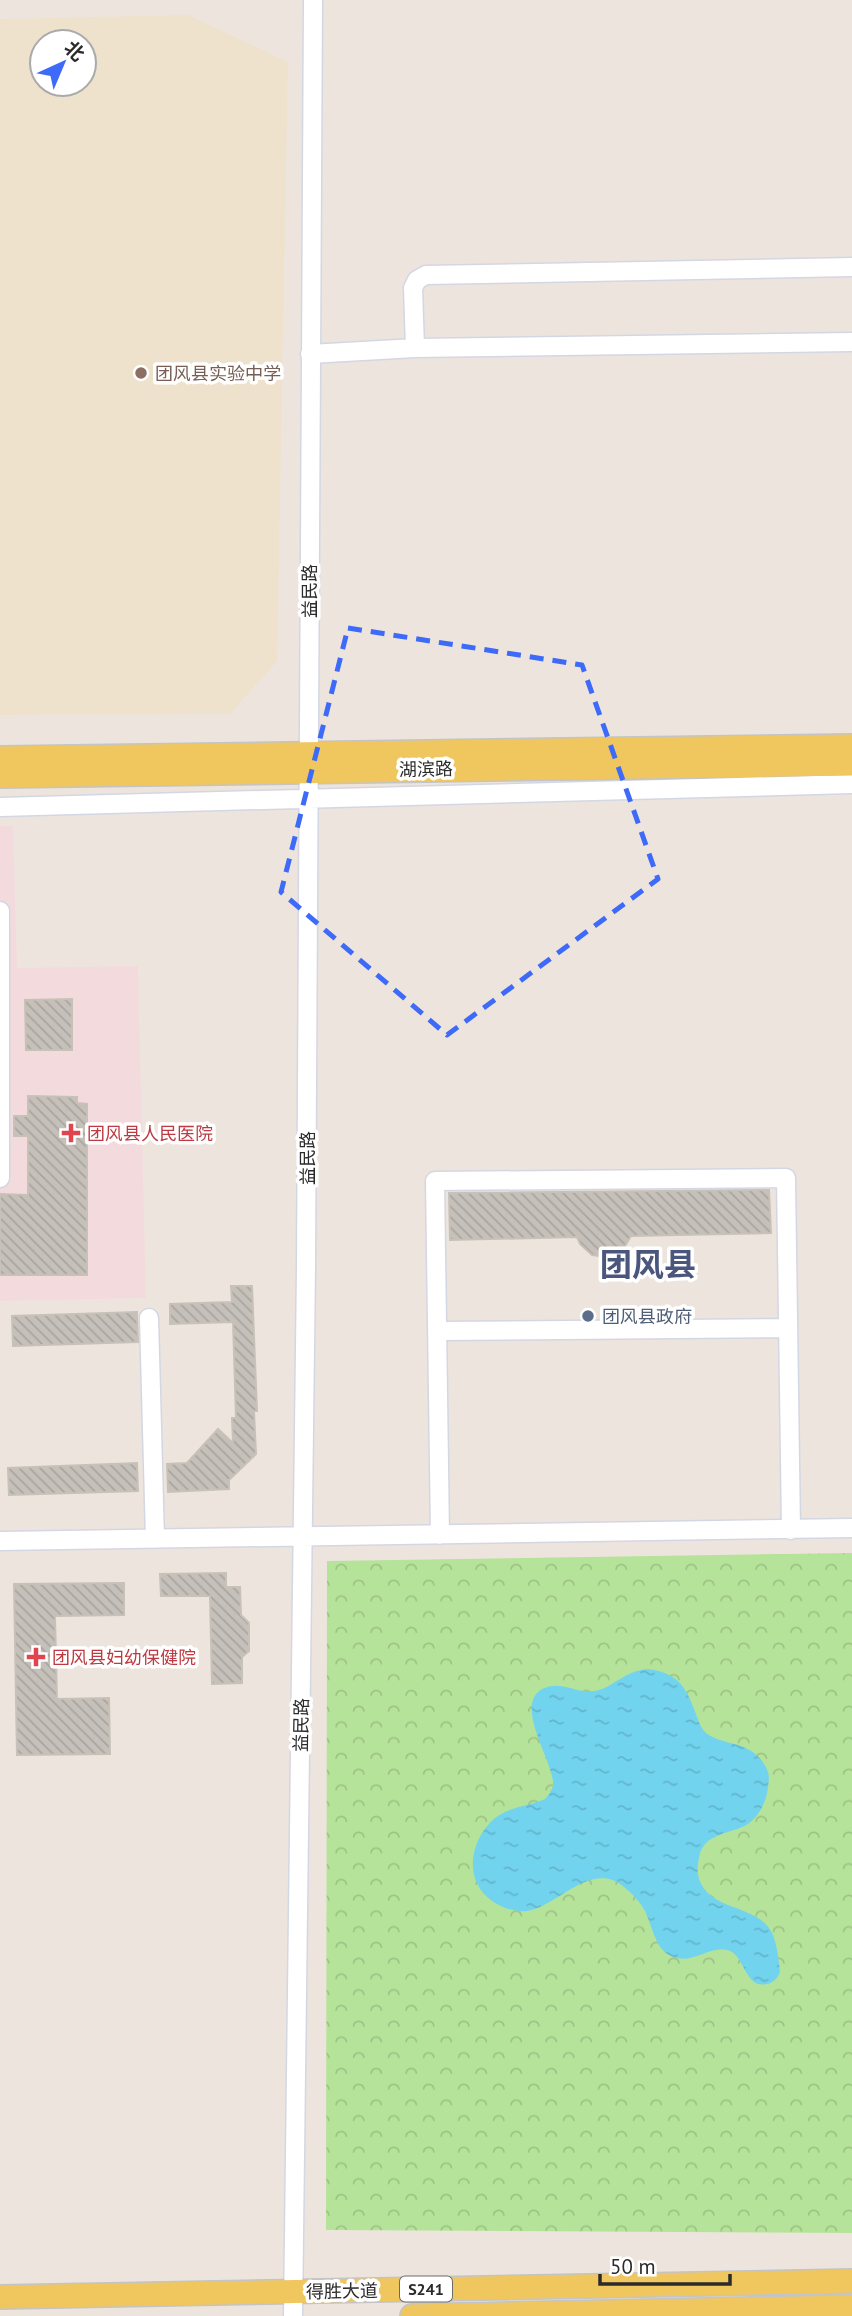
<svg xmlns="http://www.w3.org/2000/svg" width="852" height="2316" viewBox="0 0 852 2316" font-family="'PT Sans','Noto Sans SC',sans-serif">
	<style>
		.education { fill: #eee2cd; fill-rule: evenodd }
		.medical { fill: #f3dbdd }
		.forest { fill: url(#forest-crowns) }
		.water { fill: url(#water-ripples) }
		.building { fill: url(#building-back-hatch); stroke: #c8c1b7; stroke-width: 2 }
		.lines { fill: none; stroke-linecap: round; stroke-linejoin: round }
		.minor-casing { stroke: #d3d7e4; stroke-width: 21 }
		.major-casing { stroke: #c4c4c4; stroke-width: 26 }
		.minor { stroke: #fff; stroke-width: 18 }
		.major { stroke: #f0c75f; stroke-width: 23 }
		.marked { fill: none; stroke: #3e6af9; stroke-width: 5; stroke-dasharray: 14 9; stroke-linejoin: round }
		.education-dot { fill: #8d6e63; stroke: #fff; stroke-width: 2.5 }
		.health-dot { fill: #e0444e; stroke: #fff; stroke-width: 2.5 }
		.service-dot { fill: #5c6f8a; stroke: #fff; stroke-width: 2.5 }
		.labels { text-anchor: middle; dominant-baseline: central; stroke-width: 7; stroke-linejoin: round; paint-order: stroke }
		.shield { fill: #fff; stroke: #6b6b6b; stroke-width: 2 }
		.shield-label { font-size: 16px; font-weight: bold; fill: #2b2b2b }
		.education-label { font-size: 18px; fill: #785e54; stroke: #fff; text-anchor: start }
		.street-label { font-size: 18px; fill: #2b2b2b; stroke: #fff }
		.health-label { font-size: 18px; fill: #be3a42; stroke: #fff; text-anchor: start }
		.service-label { font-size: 18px; fill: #4e5e75; stroke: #fff; text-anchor: start }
		.town-label { font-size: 32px; font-weight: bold; fill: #4b567c; stroke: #fff }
	</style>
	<defs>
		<pattern id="forest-crowns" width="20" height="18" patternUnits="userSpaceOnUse" patternTransform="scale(1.75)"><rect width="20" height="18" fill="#b6e39a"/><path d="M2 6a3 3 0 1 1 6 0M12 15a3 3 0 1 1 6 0" fill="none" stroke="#9dc385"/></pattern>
		<pattern id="water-ripples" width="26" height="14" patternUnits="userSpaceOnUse" patternTransform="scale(1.75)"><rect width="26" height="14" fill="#71d3ee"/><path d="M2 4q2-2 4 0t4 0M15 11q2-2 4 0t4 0" fill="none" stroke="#62b5cc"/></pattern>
		<pattern id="building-back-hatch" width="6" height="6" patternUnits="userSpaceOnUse" patternTransform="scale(1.75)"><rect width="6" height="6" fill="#c5c0b9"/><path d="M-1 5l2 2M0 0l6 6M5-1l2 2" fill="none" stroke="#a9a59f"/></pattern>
	</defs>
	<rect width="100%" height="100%" fill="#ede5dd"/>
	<path class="education" d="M188 15 288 62 277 661 230 714 0 715V19ZM42 42H84V84H42Z"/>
	<path class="medical" d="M0 826H13L17 968 138 966 146 1298 0 1301Z"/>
	<path class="forest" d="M852 1553V2233L326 2230 327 1561Z"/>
	<path class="water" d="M648 1669C683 1673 688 1693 699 1722 709 1752 753 1732 768 1772 770 1779 768 1786 767 1793 765 1804 758 1817 748 1824 730 1835 703 1832 699 1858 697 1865 697 1872 699 1879 711 1913 759 1903 773 1935 777 1946 779 1960 780 1972 778 1977 775 1981 770 1983 747 1992 745 1960 732 1952 713 1941 693 1967 671 1956 655 1949 652 1925 645 1911 640 1902 632 1893 624 1887 592 1859 558 1906 527 1911 519 1912 509 1910 501 1906 463 1889 466 1843 495 1818 509 1807 529 1806 545 1799 548 1796 552 1790 553 1786 556 1763 508 1700 547 1687 564 1682 578 1694 594 1691 612 1689 623 1671 648 1669Z"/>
	<path class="building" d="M72 999V1050H26L25 1000Z
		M28 1096 77 1097V1103L87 1104V1275H0V1194L28 1195V1136H14V1116H28Z
		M769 1190 771 1233 631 1236 622 1251 607 1257 592 1255 580 1244 577 1237 450 1240 449 1193Z
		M231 1286H252L257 1411H254L256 1454 229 1480V1489L168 1492 167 1464 187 1463 218 1429 233 1443 232 1418H236L233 1322 170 1324V1304L232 1302Z
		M137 1312 138 1342 13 1346 12 1316Z
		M137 1463 138 1491 9 1495 8 1468Z
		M226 1573V1587H240L241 1615 249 1623V1651L242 1657V1683L212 1684 210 1596H161L160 1574Z
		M124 1583V1615L55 1616 57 1699 109 1698 110 1754 17 1755 14 1584Z"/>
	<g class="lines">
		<defs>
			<path id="minor" d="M415 348 413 288 417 280 426 275 852 267
				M310 354 415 348 852 342
				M0 807 852 784
				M0 911V1178
				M149 1318 155 1539
				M437 1331 788 1328
				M440 1535 435 1181 786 1178 791 1530
				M0 1541 852 1528
				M293 2316 306 1267 313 0"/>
			<path id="major" d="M0 758 852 746
				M0 776 852 764
				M0 2297 852 2281
				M412 2316 852 2307"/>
		</defs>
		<use href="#minor" class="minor-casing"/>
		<use href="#major" class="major-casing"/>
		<use href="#minor" class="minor"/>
		<use href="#major" class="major"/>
	</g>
	<path class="marked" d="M348 628 582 665 658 879 447 1035 281 892Z"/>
	<circle class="education-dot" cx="141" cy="373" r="7"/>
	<g class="health-dot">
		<path d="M67.5 1122.5h7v7h7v7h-7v7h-7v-7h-7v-7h7z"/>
		<path d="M32.5 1646.5h7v7h7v7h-7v7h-7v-7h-7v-7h7z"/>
	</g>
	<circle class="service-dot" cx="588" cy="1316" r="7"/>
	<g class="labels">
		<rect class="shield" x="400" y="2276.5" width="52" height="25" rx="5"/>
		<g class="shield-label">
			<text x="426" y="2289">S241</text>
		</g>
		<g class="education-label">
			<text x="155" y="373">团风县实验中学</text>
		</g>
		<g class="street-label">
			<text transform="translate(309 591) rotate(-90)">益民路</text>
			<text transform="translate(426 769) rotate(-1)">湖滨路</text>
			<text transform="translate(307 1158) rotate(-90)">益民路</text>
			<text transform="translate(301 1725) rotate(-89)">益民路</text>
			<text transform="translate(342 2291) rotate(-1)">得胜大道</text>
		</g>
		<g class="health-label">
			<text x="87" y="1133">团风县人民医院</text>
			<text x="52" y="1657">团风县妇幼保健院</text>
		</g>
		<g class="service-label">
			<text x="602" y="1316">团风县政府</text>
		</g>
		<g class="town-label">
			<text x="648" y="1264">团风县</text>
		</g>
	</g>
	<g transform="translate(63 63) rotate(44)"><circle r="33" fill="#ffffff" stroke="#aaaaaa" stroke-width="2"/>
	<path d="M0-5L12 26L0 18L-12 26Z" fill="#3e6af9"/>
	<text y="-10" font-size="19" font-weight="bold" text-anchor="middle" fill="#2b2b2b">北</text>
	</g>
	<path d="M600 2274v10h130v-10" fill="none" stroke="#2b2b2b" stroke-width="3.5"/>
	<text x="610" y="2274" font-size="21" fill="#2b2b2b" stroke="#ffffff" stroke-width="5" paint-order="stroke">50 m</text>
</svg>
